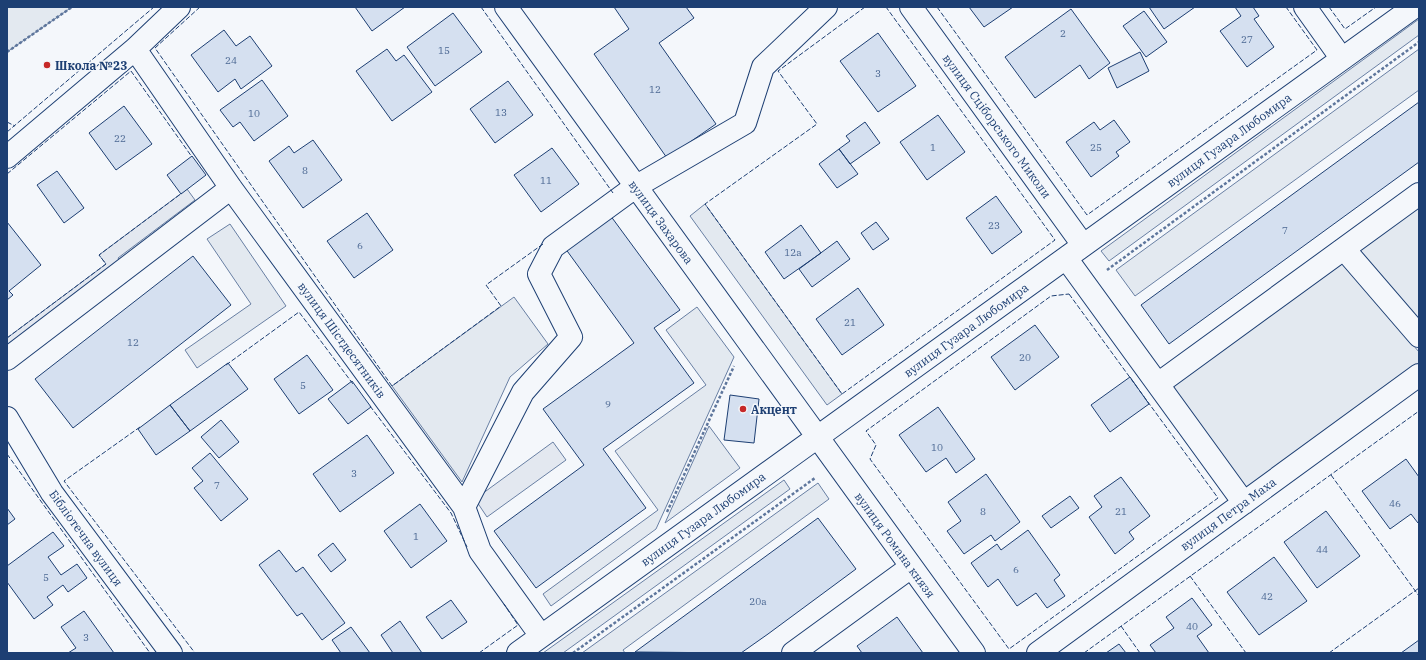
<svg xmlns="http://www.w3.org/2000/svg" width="1426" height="660" viewBox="0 0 1426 660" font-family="'IBM Plex Serif',serif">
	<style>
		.green { fill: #e3e9f0; stroke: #687fa3 }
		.parking { fill: #e3e8f0; stroke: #687fa3 }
		.building { fill: #d5e0f0; stroke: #1d3f73 }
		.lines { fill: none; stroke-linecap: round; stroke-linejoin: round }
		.minor-casing { stroke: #1d3f73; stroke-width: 24 }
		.path { stroke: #5e769c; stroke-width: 2.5; stroke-dasharray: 3 2; stroke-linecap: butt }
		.minor { stroke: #f4f7fb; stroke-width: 22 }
		.fence { stroke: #1d3f73; stroke-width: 1; stroke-dasharray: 5 2; stroke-linecap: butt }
		.poi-dot { fill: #c62828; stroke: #f4f7fb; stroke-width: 1.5 }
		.labels { text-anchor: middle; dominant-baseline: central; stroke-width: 3; stroke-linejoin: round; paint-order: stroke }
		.number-label { font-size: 10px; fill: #4b6792 }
		.poi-label { font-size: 12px; font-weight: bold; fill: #1d3f73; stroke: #f4f7fb; text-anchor: start }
		.street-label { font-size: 12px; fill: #1d3f73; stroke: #f4f7fb }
	</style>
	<rect width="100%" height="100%" fill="#f4f7fb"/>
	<path class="green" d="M7 7H72L7 52Z
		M1419 19V35L1109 261 1101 251Z
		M1419 49V90L1135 296 1116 270Z
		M705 204 842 394 827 405 690 216Z
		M1419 207V321L1359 251Z
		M230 224 286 306 197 368 185 350 251 304 207 239Z
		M1343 263 1419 352V365L1246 490 1171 388Z
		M514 297 548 344 510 377 462 482 392 386Z
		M697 307 734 357 656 529 551 606 543 594 658 510 615 451 706 385 666 330Z
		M709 426 740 468 665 523Z
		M784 480 790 489 563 653H543Z
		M818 483 829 499 623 650 625 653H582Z"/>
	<path class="parking" d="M187 189 195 200 118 258 124 267 7 346V338L106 264 99 255Z
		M553 442 566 460 487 517 475 499Z"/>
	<path class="building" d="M355 7H405L372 31Z
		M614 7H686L694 18 659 43 716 124 667 158 594 54 629 29Z
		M969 7H1013L984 27Z
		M1149 7H1195L1164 29Z
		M1235 7H1253L1259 16 1254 19 1274 47 1247 67 1220 31 1241 16Z
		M1071 9 1110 63 1089 79 1080 65 1035 98 1005 57Z
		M1144 11 1167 42 1146 57 1123 26Z
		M453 13 482 52 435 86 407 47Z
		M224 30 236 46 250 36 272 66 241 89 235 79 218 92 191 55Z
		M878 33 916 86 878 112 840 61Z
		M387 49 396 61 404 55 432 92 392 121 356 71Z
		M1140 52 1149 71 1117 88 1108 68Z
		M262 80 288 116 254 141 240 122 233 127 220 110Z
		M508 81 533 115 495 143 470 109Z
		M1419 102V162L1169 344 1141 305Z
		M124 106 152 144 116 170 89 133Z
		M938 115 965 152 927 180 900 142Z
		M1114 120 1130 142 1116 152 1119 156 1091 177 1066 142 1094 122 1100 130Z
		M865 122 880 143 850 164 839 149 850 141 846 136Z
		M313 140 342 180 303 208 269 161 289 146 294 153Z
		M552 148 579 184 541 212 514 175Z
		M839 149 858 174 837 188 819 164Z
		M192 156 206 175 181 194 167 175Z
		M57 171 84 208 64 223 37 185Z
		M996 196 1022 232 992 254 966 218Z
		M367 213 393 250 354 278 327 241Z
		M610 215 680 310 654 328 694 383 603 449 646 508 536 588 494 531 584 465 543 409 634 343 565 248Z
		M7 222 41 265 9 291 13 295 7 300Z
		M876 222 889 239 873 250 861 233Z
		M801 225 821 253 784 279 765 252Z
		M837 241 850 259 812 287 799 269Z
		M193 256 231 305 73 428 35 379Z
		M858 288 884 325 842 355 816 319Z
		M1035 325 1059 357 1015 390 991 357Z
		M307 355 333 390 299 414 274 379Z
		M228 363 248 389 190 431 170 405Z
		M1130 377 1149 404 1110 432 1091 405Z
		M352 381 371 407 348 424 328 399Z
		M730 395 759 399 754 443 724 440Z
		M170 405 190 431 156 455 138 429Z
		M938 407 975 459 956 473 946 458 926 472 899 435Z
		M221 420 239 442 219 458 201 437Z
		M367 435 394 473 340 512 313 474Z
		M210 453 248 499 221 521 194 488 203 481 192 468Z
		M1406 459 1419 477V522L1418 523 1411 514 1390 529 1362 491Z
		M986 474 1020 522 995 541 991 535 964 554 947 531 961 521 948 502Z
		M1121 477 1150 516 1129 532 1134 539 1115 554 1089 517 1102 507 1094 496Z
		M1070 496 1079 508 1051 528 1042 516Z
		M420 504 447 541 411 568 384 531Z
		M7 508 15 519 7 525Z
		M1326 511 1360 556 1317 588 1284 542Z
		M818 518 856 569 768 634 741 653 635 652Z
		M1028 530 1060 575 1054 580 1065 596 1047 608 1036 593 1017 606 998 579 988 587 971 563 997 544 1001 550Z
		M53 532 64 546 48 557 61 575 77 564 87 578 68 592 63 585 47 597 53 605 34 619 7 582V566Z
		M333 543 346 560 331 572 318 555Z
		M279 550 296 572 303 567 345 623 322 640 302 613 297 616 259 565Z
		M1274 557 1307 601 1259 635 1227 592Z
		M1192 598 1212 625 1197 636 1209 653H1156L1150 645 1174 628 1166 617Z
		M451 600 467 622 442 639 426 617Z
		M84 611 114 653H68L76 648 61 627Z
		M897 617 923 653H862L857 646Z
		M400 621 422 653H393L381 635Z
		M351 627 370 653H341L332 640Z
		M1419 640V653H1401Z
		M1119 644 1126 653H1106Z"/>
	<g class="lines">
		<defs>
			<path id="minor" d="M506 7 974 653
				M911 7 1083 245
				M1305 7 1342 59
				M135 49 231 188 464 507 480 551 541 636
				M7 157 135 49 179 7
				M1344 249 1419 336
				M1066 258 1244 503
				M7 359 231 188
				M1158 384 1419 194
				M7 418 52 493 171 653
				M464 507 523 392 571 337 539 274 553 247 635 187 745 123 763 67 826 7
				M518 653 1414 7
				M793 653 911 567
				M1038 653 1419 375"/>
		</defs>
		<use href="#minor" class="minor-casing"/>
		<path class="path" d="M7 52 72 7
			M1107 270 1419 42
			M667 512 734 366
			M573 653 815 478"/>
		<use href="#minor" class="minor"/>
		<path class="fence" d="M200 7 155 48 392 386 501 306 486 285 543 244
			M481 7 613 193
			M865 7 778 71 817 124 705 204 842 394 1055 240 886 7
			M937 7 1087 215 1317 50 1286 7
			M1329 7 1345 29 1376 7
			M7 122 15 126
			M7 132 154 7
			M7 174 131 71 192 157
			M1069 294 1218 498 1009 649 870 459 876 445 866 431 1051 296Z
			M7 338 106 264 99 255 182 193
			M226 365 299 312 353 384
			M370 406 451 513 467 547
			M140 427 64 481 195 653
			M7 454 150 653
			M1331 475 1419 596
			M1190 576 1246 653
			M1121 626 1140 653
			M479 653 518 625 504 604
			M1084 653 1419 411
			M1329 653 1419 588"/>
	</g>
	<g class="poi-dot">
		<circle cx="47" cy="65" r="4"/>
		<circle cx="743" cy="409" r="4"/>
	</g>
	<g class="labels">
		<g class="number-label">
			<text x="1063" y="33">2</text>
			<text x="1247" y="39">27</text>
			<text x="444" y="50">15</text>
			<text x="231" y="60">24</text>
			<text x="878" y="73">3</text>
			<text x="655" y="89">12</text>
			<text x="501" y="112">13</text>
			<text x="254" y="113">10</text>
			<text x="120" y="138">22</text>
			<text x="933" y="147">1</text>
			<text x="1096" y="147">25</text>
			<text x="305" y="170">8</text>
			<text x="546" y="180">11</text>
			<text x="994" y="225">23</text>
			<text x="1285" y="230">7</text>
			<text x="360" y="245">6</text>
			<text x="793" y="252">12а</text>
			<text x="850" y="322">21</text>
			<text x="133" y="342">12</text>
			<text x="1025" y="357">20</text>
			<text x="303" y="385">5</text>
			<text x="608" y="404">9</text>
			<text x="937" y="447">10</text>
			<text x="354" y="473">3</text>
			<text x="217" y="485">7</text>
			<text x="1395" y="503">46</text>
			<text x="983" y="511">8</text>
			<text x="1121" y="511">21</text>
			<text x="416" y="536">1</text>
			<text x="1322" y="549">44</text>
			<text x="1016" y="569">6</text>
			<text x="46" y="577">5</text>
			<text x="1267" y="596">42</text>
			<text x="758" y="601">20а</text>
			<text x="1192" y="626">40</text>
			<text x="86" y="637">3</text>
		</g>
		<g class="poi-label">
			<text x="55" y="65">Школа №23</text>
			<text x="751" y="409">Акцент</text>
		</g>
		<g class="street-label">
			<text transform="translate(997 126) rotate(54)">вулиця Сціборського Миколи</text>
			<text transform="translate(1229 140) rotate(-36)">вулиця Гузара Любомира</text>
			<text transform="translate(661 222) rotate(54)">вулиця Захарова</text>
			<text transform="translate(966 330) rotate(-36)">вулиця Гузара Любомира</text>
			<text transform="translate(342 340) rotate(54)">вулиця Шістдесятників</text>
			<text transform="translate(1228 514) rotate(-36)">вулиця Петра Маха</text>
			<text transform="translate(703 519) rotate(-36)">вулиця Гузара Любомира</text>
			<text transform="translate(86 538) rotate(54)">Бібліотечна вулиця</text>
			<text transform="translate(895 545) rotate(54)">вулиця Романа князя</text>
		</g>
	</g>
	<rect width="1426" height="660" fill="none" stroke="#1d3f73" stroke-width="16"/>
</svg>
